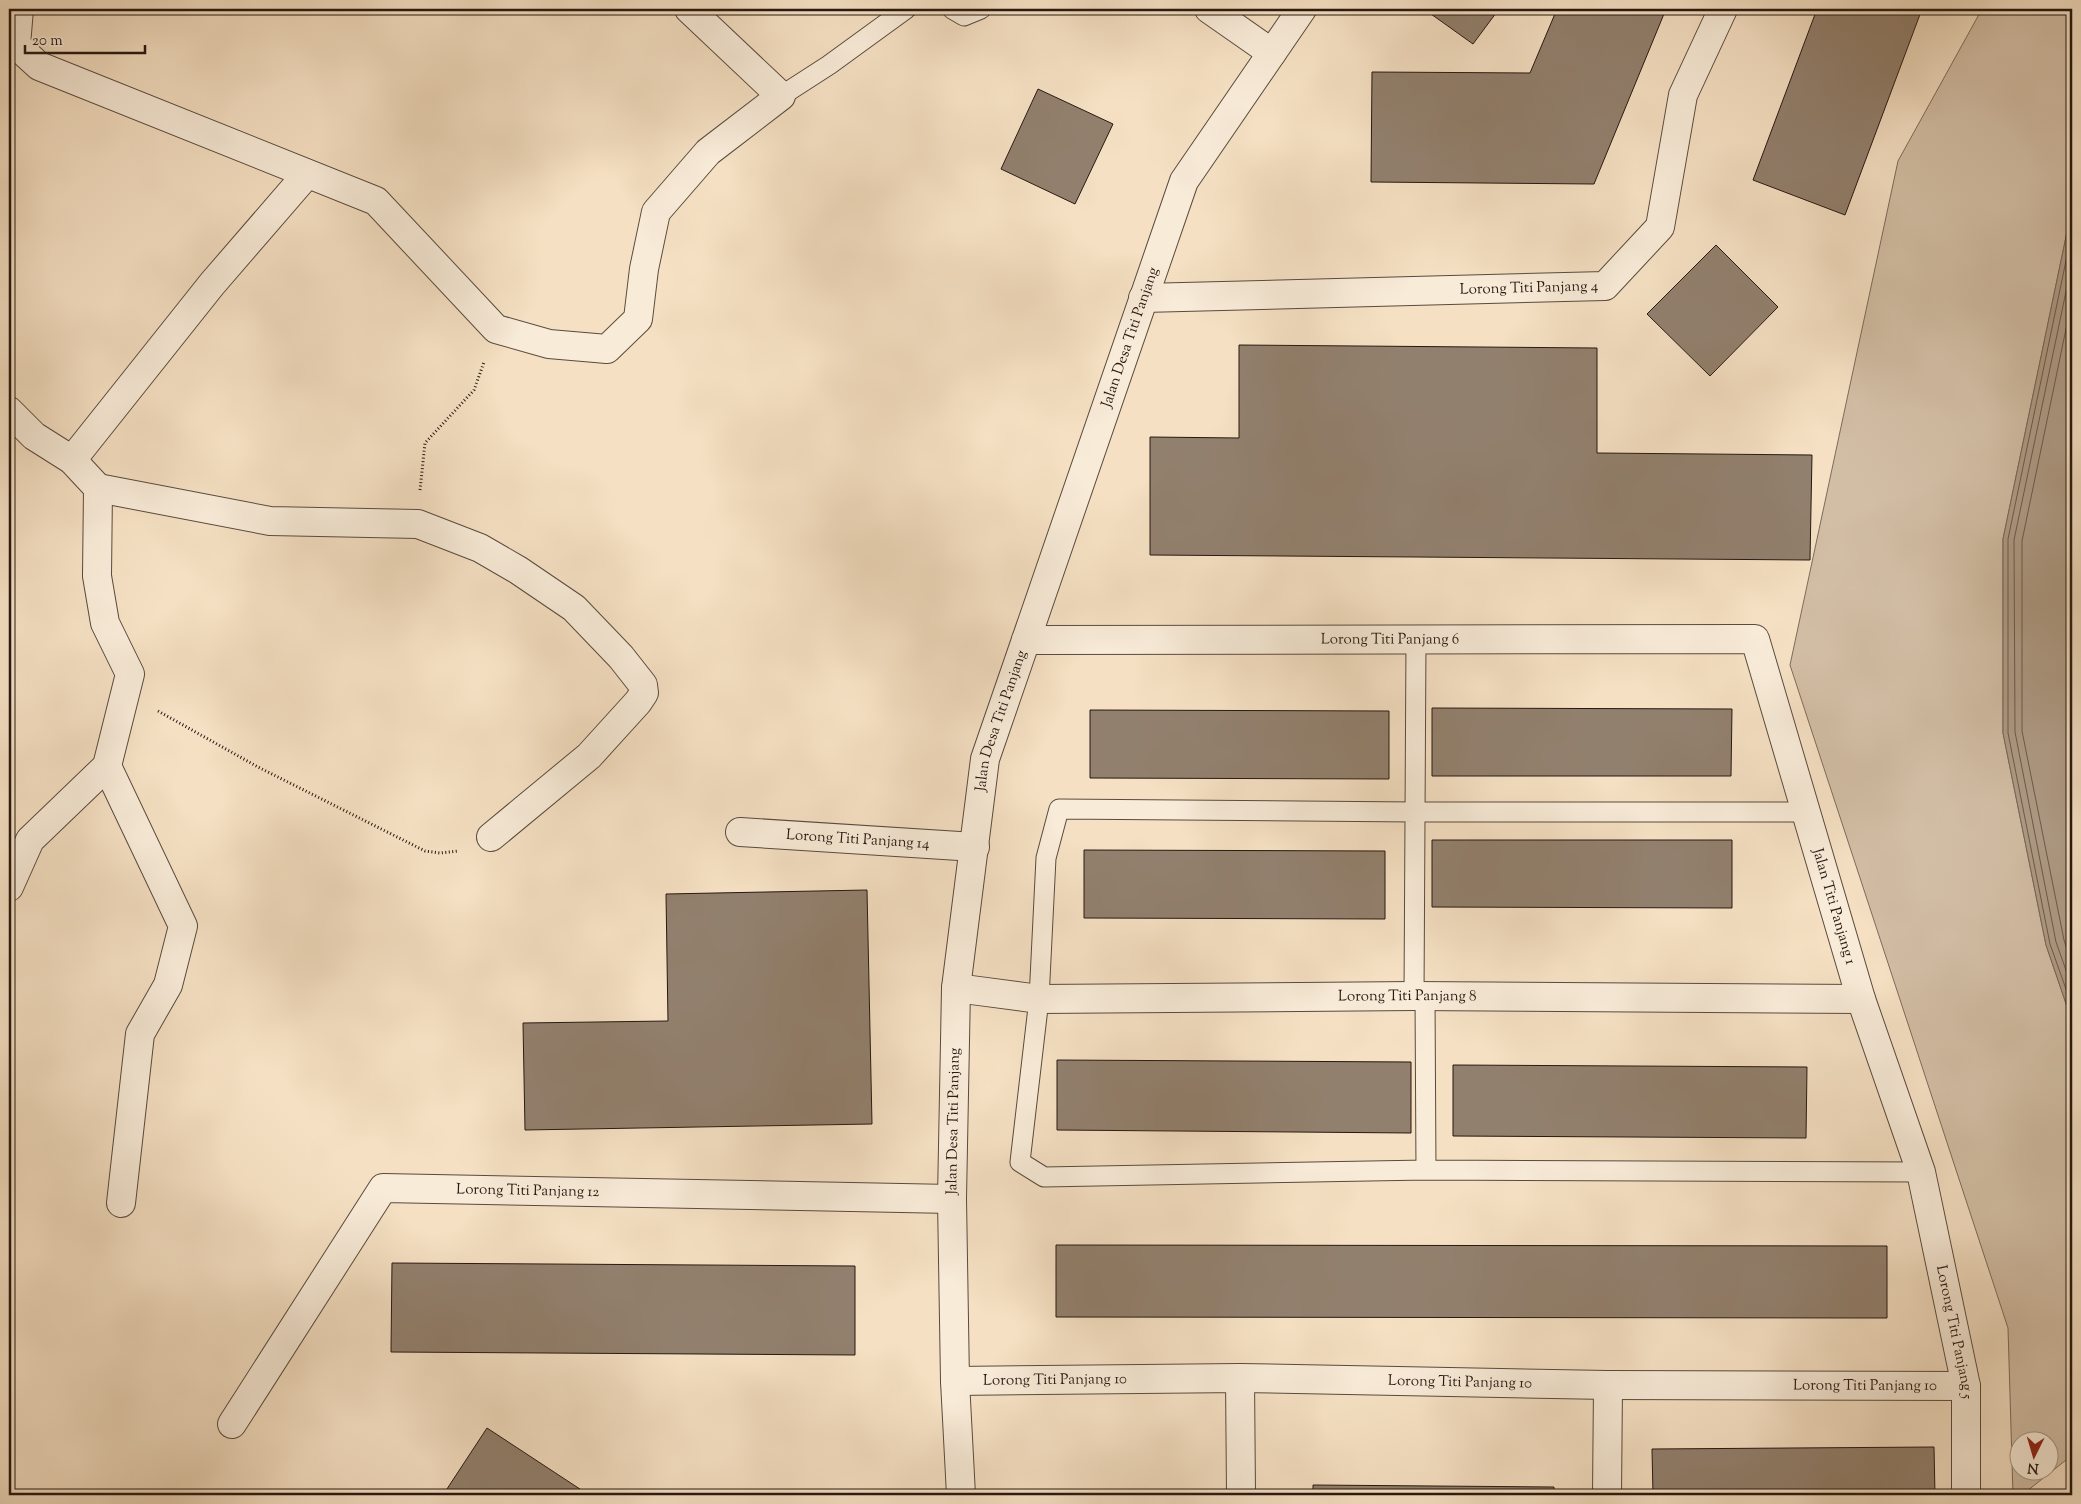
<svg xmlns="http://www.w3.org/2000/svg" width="2081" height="1504" viewBox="0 0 2081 1504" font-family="'Sorts Mill Goudy',serif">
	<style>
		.green { fill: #d2bea5; stroke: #7c6b5c; fill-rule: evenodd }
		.water { fill: #af9c87; stroke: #796758 }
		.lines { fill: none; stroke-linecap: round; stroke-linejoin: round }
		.shore { stroke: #6b5a4c; stroke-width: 1 }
		.building { fill: #92806e; stroke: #271812 }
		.lane-casing { stroke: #5a4a3e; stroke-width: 21 }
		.street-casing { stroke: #5a4a3e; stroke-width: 30 }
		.path { stroke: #271812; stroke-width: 3; stroke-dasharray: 1 2.5; stroke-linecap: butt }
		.lane { stroke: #f8ebd8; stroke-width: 19 }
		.street { stroke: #f8ebd8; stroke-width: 28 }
		.labels { text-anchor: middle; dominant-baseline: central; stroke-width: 4; stroke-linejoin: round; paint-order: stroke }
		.street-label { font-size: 15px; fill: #271812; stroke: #f8ebd8 }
	</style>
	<rect width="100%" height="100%" fill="#f5e0c3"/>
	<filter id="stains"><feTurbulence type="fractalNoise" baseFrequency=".004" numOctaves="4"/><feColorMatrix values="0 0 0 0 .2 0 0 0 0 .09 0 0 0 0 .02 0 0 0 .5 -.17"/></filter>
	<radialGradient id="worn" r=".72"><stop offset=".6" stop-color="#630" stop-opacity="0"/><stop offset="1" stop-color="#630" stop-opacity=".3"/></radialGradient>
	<path class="green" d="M1982 9H2072V208L2003 539V733L2046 945 2072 1021V1468L2066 1460 2022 1495H2013L2008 1328 1790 665 1898 161ZM2018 1442H2048V1472H2018Z"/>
	<path class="water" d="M2072 208V1021L2046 945 2003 733V539Z"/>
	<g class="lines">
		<path class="shore" d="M2072 232 2008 539V733L2050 944 2072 1006
			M2072 263 2014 540 2015 732 2056 942 2072 987
			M2072 300 2022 541V731L2064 940 2072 965"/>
	</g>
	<path class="building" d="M1424 9H1499L1473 44Z
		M1557 9H1666L1594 184 1371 182 1372 72 1530 73Z
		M1817 9H1922L1845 215 1753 180Z
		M1038 89 1113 124 1075 204 1001 169Z
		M1716 245 1778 307 1710 376 1647 314Z
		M1239 345 1597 348V453L1812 455 1810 560 1150 555V437L1239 438Z
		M1432 708 1732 709 1731 776H1432Z
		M1090 710 1389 711V779L1090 778Z
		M1432 840H1732V908L1432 907Z
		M1084 850 1385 851V919L1084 918Z
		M867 890 872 1124 525 1130 523 1023 668 1021 666 894Z
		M1057 1060 1411 1062V1133L1057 1130Z
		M1453 1065 1807 1067 1806 1138 1453 1136Z
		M1056 1245 1887 1246V1318L1056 1317Z
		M392 1263 855 1266V1355L391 1352Z
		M487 1428 589 1495H443Z
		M1934 1447 1935 1495H1653L1652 1449Z
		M1313 1485 1554 1487V1495H1313Z"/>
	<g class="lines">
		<defs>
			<path id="lane" d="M952 9 964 16 981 9
				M781 96 829 65 906 9
				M1805 812H1415L1059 809 1046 858 1039 999 1020 1162 1044 1177 1426 1170 1921 1172
				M1414 996 1416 639
				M1425 996 1426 1170"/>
			<g id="street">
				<path d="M19 9 16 45 39 66 376 201 496 329 549 344 607 349 638 319 644 269 656 212 708 152 781 96 689 9"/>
				<path d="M1209 9 1272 53"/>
				<path id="s1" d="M1143 298 1605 286 1660 227 1683 95 1723 9"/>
				<path d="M9 411 34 436 72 460 98 488 97 576 105 623 130 674 107 766 30 840 9 887"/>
				<path d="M72 460 212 284 307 174"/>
				<path d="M98 488 270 521 418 524 480 548 518 570 574 608 621 657 643 685 644 693 638 702 589 756 491 837"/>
				<path id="s2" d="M1026 640 1755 639 1861 999 1921 1172 1966 1386V1495"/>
				<path d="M107 766 183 926 168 985 140 1034 121 1203"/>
				<path id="s3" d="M740 832 975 847"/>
				<path id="s4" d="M956 988 1039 999 1414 996 1861 999"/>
				<path d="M1240 1378 1241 1495"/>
				<path id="s5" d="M955 1381 1240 1378 1608 1385 1966 1386"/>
				<path id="s6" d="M232 1424 383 1188 952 1199"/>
				<path id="s7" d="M961 1495 955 1381 952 1199 956 988 985 759 1184 181 1302 9"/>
				<path d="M1607 1495 1608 1385"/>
			</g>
		</defs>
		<use href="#lane" class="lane-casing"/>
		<use href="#street" class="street-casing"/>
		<path class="path" d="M420 490 425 443 474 390 484 362
			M158 711 258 767 425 851 440 853 459 851"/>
		<use href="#lane" class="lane"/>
		<use href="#street" class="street"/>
	</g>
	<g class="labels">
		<g class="street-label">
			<text stroke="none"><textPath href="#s1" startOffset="386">Lorong Titi Panjang 4</textPath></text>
			<text stroke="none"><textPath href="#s7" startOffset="1184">Jalan Desa Titi Panjang</textPath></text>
			<text stroke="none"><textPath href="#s2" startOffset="364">Lorong Titi Panjang 6</textPath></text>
			<text stroke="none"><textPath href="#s7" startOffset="779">Jalan Desa Titi Panjang</textPath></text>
			<text stroke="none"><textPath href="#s3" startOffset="118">Lorong Titi Panjang 14</textPath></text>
			<text stroke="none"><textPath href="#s2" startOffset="1008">Jalan Titi Panjang 1</textPath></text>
			<text stroke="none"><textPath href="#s4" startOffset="452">Lorong Titi Panjang 8</textPath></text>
			<text stroke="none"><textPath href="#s7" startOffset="374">Jalan Desa Titi Panjang</textPath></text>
			<text stroke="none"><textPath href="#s6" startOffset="425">Lorong Titi Panjang 12</textPath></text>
			<text stroke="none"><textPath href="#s2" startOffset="1451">Lorong Titi Panjang 5</textPath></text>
			<text stroke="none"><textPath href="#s5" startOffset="100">Lorong Titi Panjang 10</textPath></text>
			<text stroke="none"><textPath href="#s5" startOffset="505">Lorong Titi Panjang 10</textPath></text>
			<text stroke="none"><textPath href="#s5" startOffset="910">Lorong Titi Panjang 10</textPath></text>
		</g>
	</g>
	<rect width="2081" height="1504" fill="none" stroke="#f5e0c3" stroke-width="30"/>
	<rect x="10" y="10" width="2061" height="1484" fill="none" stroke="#271812" stroke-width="2.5"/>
	<rect x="15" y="15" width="2051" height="1474" fill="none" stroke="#271812"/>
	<g transform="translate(2034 1456) rotate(185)"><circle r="24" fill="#f8ebd8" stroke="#a49789"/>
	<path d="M0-4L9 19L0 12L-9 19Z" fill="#8f2418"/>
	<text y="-8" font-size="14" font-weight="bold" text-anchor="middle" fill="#271812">N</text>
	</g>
	<path d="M25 45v8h120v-8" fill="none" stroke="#271812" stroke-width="2.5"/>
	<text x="32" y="45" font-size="15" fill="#271812" stroke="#f8ebd8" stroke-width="4" paint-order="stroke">20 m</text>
	<rect width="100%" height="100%" filter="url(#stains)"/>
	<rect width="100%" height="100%" fill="url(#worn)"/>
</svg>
